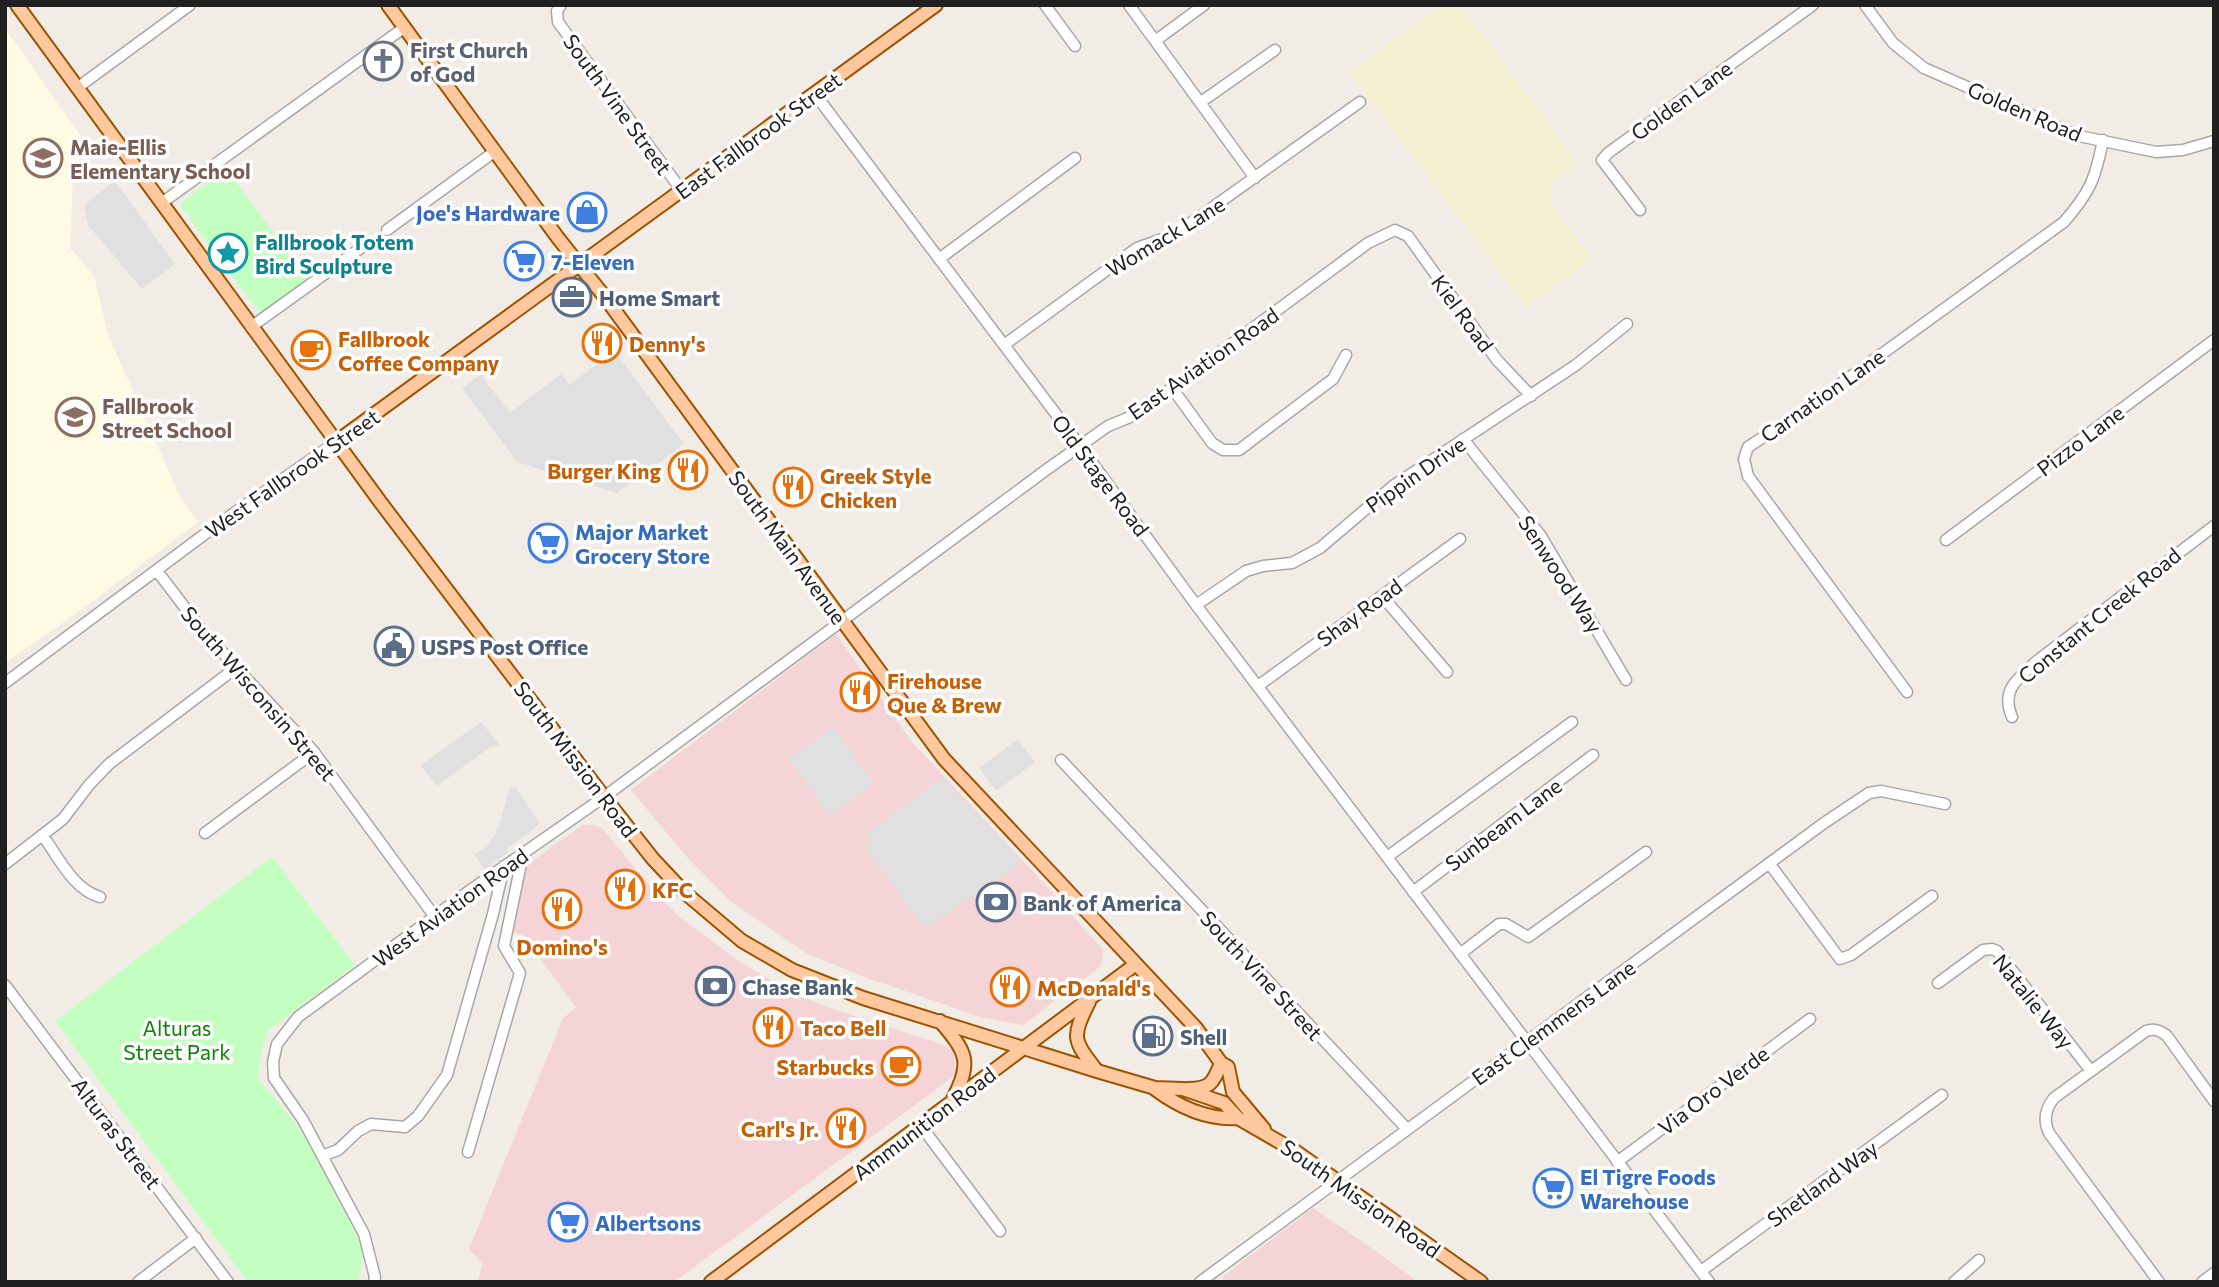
<svg xmlns="http://www.w3.org/2000/svg" width="2219" height="1287" viewBox="0 0 2219 1287" font-family="Commissioner,sans-serif">
	<style>
		.commercial { fill: #f4d4d7 }
		.education { fill: #fffbe2 }
		.farmland { fill: #f2f0d0 }
		.park { fill: #c3ffc0 }
		.parking { fill: #e0e0e0 }
		.lines { fill: none; stroke-linecap: round; stroke-linejoin: round }
		.minor-casing { stroke: #a7a7a7; stroke-width: 13 }
		.major-casing { stroke: #9d5400; stroke-width: 16 }
		.minor { stroke: #fff; stroke-width: 10 }
		.major { stroke: #ffc89e; stroke-width: 12 }
		.labels { text-anchor: middle; dominant-baseline: central; stroke-width: 7; stroke-linejoin: round; paint-order: stroke }
		.worship-label { font-size: 21px; font-weight: bold; fill: #5b616d; stroke: #fff; text-anchor: start }
		.street-label { font-size: 21px; fill: #202020; stroke: #fff }
		.education-label { font-size: 21px; font-weight: bold; fill: #785e54; stroke: #fff; text-anchor: start }
		.shop-label { font-size: 21px; font-weight: bold; fill: #366cbe; stroke: #fff; text-anchor: start }
		.culture-label { font-size: 21px; font-weight: bold; fill: #0d838f; stroke: #fff; text-anchor: start }
		.service-label { font-size: 21px; font-weight: bold; fill: #4e5e75; stroke: #fff; text-anchor: start }
		.food-label { font-size: 21px; font-weight: bold; fill: #c56008; stroke: #fff; text-anchor: start }
		.park-label { font-size: 21px; fill: #088602; stroke: #fff }
	</style>
	<rect width="100%" height="100%" fill="#f2ece6"/>
	<path class="commercial" d="M836 634 912 742 1053 893 1103 950 1101 966 1023 1025 980 1017 865 977 808 954 731 902 686 856 631 790Z
		M583 825H594L602 828 644 879 679 917 742 963 787 990 827 1007 944 1045 953 1050 956 1072 953 1077 674 1282H478L482 1263 469 1249 563 1018 576 1008 523 935 501 928 515 873Z
		M1313 1208 1344 1229 1419 1282H1226L1222 1277Z"/>
	<path class="education" d="M5 28 87 145 73 172 70 249 65 254 72 250 94 276 108 335 181 499 198 522 78 612 5 663Z"/>
	<path class="farmland" d="M1441 5H1460L1577 163 1554 181 1549 201 1592 259 1526 307 1349 72Z"/>
	<path class="park" d="M226 169 308 279 260 314 179 204Z
		M272 857 355 965 267 1031 261 1054 258 1079 303 1133 363 1248 359 1282H248L55 1021Z"/>
	<path class="parking" d="M115 181 175 264 142 289 88 225 84 205Z
		M615 351 684 444 617 493 517 462 462 388 481 375 510 413 561 374 569 385Z
		M481 722 500 745 490 747 437 786 421 765Z
		M833 727 873 783 830 816 789 759Z
		M1018 739 1035 762 996 791 979 768Z
		M942 778 1023 861 925 929 864 846 872 840 866 834Z
		M510 787 516 788 540 824 508 848 506 854 485 870 471 850 476 853 486 848 498 829Z"/>
	<g class="lines">
		<defs>
			<path id="minor" d="M561 5 557 11 558 22 682 191
				M1045 5 1075 46
				M1129 5 1255 178
				M1865 5 1893 43 1924 68 2079 136 2156 152 2183 150 2214 141
				M1155 41 1204 5
				M77 88 190 5
				M815 94 1080 446 1196 605 1709 1282
				M1201 102 1275 50
				M163 202 405 27
				M1640 210 1602 160 1608 153 1813 5
				M387 230 494 152
				M939 259 1075 158
				M251 327 365 245
				M1004 345 1137 248 1174 235 1360 102
				M1172 388 1212 443 1223 450H1239L1333 379 1346 355
				M1463 439 1541 536 1626 680
				M1946 540 2214 340
				M157 571 202 630 314 752 435 917
				M1382 596 1447 672
				M1196 605 1246 571 1263 566 1292 563 1320 548 1393 486 1576 365 1627 324
				M5 683 217 525 336 442
				M1258 686 1460 539
				M1907 692 1748 476 1744 459 1748 447 1799 414 2064 222C2090 192 2095 180 2103 140
				M2012 717C2000 689 2019 678 2037 661L2214 526
				M1061 760 1407 1129
				M205 833 314 752
				M43 836C59 858 73 889 100 897
				M1387 857 1572 722
				M1769 863 1840 959 1851 955 1932 896
				M5 864 63 819 89 785 109 764 237 667
				M1413 892 1593 755
				M1460 954 1499 924H1506L1528 937 1646 852
				M1938 983 1983 950 1992 949 1997 951 2091 1071
				M5 985 228 1282
				M921 1126 1000 1231
				M468 1152 520 973 504 946 523 854
				M322 1156 338 1150 358 1131 371 1124 405 1127 418 1116 447 1075 493 914 504 866
				M1617 1162 1810 1019
				M1701 1271 1942 1095
				M138 1282 196 1238
				M374 1282 375 1277 364 1234 303 1120 274 1078 273 1062 277 1044 298 1017 469 891 604 797 1046 470 1108 426 1130 417 1172 388 1368 243 1395 230 1408 236 1497 360 1531 396
				M1200 1282 1824 823 1869 793 1881 791 1945 804
				M1954 1282 1979 1260
				M2159 1282 2049 1133C2043 1120 2045 1109 2054 1098L2146 1031C2154 1028 2160 1030 2167 1036L2214 1101
				M2202 1282 2214 1273"/>
			<path id="major" d="M17 5 381 503 604 797 653 859 684 892 742 941 792 970 825 983 863 998 1097 1071 1155 1088 1183 1089 1224 1103 1238 1118 1295 1151 1481 1282
				M388 5 558 238 604 296 944 759 1196 1028 1221 1063 1228 1067 1233 1092 1264 1129
				M336 442 936 5
				M1089 1002C1071 1038 1073 1040 1097 1071
				M940 1021C967 1053 972 1061 953 1099
				M1155 1089C1179 1107 1208 1120 1238 1118
				M1187 1089C1212 1089 1213 1082 1221 1063
				M711 1282 1136 964"/>
		</defs>
		<use href="#minor" class="minor-casing"/>
		<use href="#major" class="major-casing"/>
		<use href="#minor" class="minor"/>
		<use href="#major" class="major"/>
	</g>
	<defs>
		<symbol id="church-ring" viewBox="-11 -11 22 22"><circle r="9.5" fill="#fff" stroke="#6b7280" stroke-width="1.5"/><path d="M-1.2-6h2.4v3.5h3.3v2.4h-3.3V6h-2.4V-.1h-3.3v-2.4h3.3Z" fill="#6b7280"/></symbol>
		<symbol id="school-ring" viewBox="-11 -11 22 22"><circle r="9.5" fill="#fff" stroke="#8d6e63" stroke-width="1.5"/><path d="M0-5L7-2L0 1L-7-2ZM-4 1L0 2.5L4 1V4Q0 6-4 4Z" fill="#8d6e63"/></symbol>
		<symbol id="shop-ring" viewBox="-11 -11 22 22"><circle r="9.5" fill="#fff" stroke="#3f7fe0" stroke-width="1.5"/><path d="M-5-2.5h2.3a2.7 3.5 0 0 1 5.4 0H5L5.5 6h-11ZM-1.5-2.5h3a1.5 2.3 0 0 0-3 0Z" fill="#3f7fe0"/></symbol>
		<symbol id="sight-ring" viewBox="-11 -11 22 22"><circle r="9.5" fill="#fff" stroke="#0f9aa8" stroke-width="1.5"/><path d="M0-6L1.8-2.2L6-1.7L2.9 1.2L3.7 5.4L0 3.3L-3.7 5.4L-2.9 1.2L-6-1.7L-1.8-2.2Z" fill="#0f9aa8"/></symbol>
		<symbol id="supermarket-ring" viewBox="-11 -11 22 22"><circle r="9.5" fill="#fff" stroke="#3f7fe0" stroke-width="1.5"/><path d="M-6-5.5h2.5l.6 2H6L4.5 2H-2.5L-4.4-4H-6ZM-1.5 3.2a1.3 1.3 0 1 0 .1 0ZM3 3.2a1.3 1.3 0 1 0 .1 0Z" fill="#3f7fe0"/></symbol>
		<symbol id="office-ring" viewBox="-11 -11 22 22"><circle r="9.5" fill="#fff" stroke="#5c6f8a" stroke-width="1.5"/><path d="M-6-3h4V-5.5h4V-3h4V5H-6ZM-1-4.5V-3h2v-1.5ZM-6 0V1H6V0Z" fill="#5c6f8a"/></symbol>
		<symbol id="restaurant-ring" viewBox="-11 -11 22 22"><circle r="9.5" fill="#fff" stroke="#e8710a" stroke-width="1.5"/><path d="M-5-6h1v4h1v-4h1v4h1v-4h1v5L-1.5 .5V6h-2V.5L-5-1ZM5-6V6H3V1.5H1.5Q1.5-4 5-6Z" fill="#e8710a"/></symbol>
		<symbol id="cafe-ring" viewBox="-11 -11 22 22"><circle r="9.5" fill="#fff" stroke="#e8710a" stroke-width="1.5"/><path d="M-5.5-4.5H6V0H3Q3 3.5 0 3.5H-2.5Q-5.5 3.5-5.5 0ZM3-3.2v2h1.7v-2ZM-6 4.5H4V6H-6Z" fill="#e8710a"/></symbol>
		<symbol id="civic-ring" viewBox="-11 -11 22 22"><circle r="9.5" fill="#fff" stroke="#5c6f8a" stroke-width="1.5"/><path d="M-.6-6.5H3V-4.5H.6V-3L4-1V1h2V6H-6V1h2V-1L-.6-3ZM-1.2 2.5V6h2.4V2.5Z" fill="#5c6f8a"/></symbol>
		<symbol id="bank-ring" viewBox="-11 -11 22 22"><circle r="9.5" fill="#fff" stroke="#5c6f8a" stroke-width="1.5"/><path d="M-6-4H6V4H-6ZM0-2.3a2.3 2.3 0 1 0 0 4.6a2.3 2.3 0 1 0 0-4.6Z" fill="#5c6f8a"/></symbol>
		<symbol id="fuel-ring" viewBox="-11 -11 22 22"><circle r="9.5" fill="#fff" stroke="#5c6f8a" stroke-width="1.5"/><path d="M-5.5-6h7V0h2V4h1.3V-2.5L3-4.5l.8-.8L6-3V5H2.5V1h-1V6h-7ZM-4.2-4.7v3.2H.2V-4.7Z" fill="#5c6f8a"/></symbol>
	</defs>
	<g fill-rule="evenodd">
		<use href="#church-ring" x="361" y="39" width="44" height="44"/>
		<use href="#school-ring" x="21" y="136" width="44" height="44"/>
		<use href="#shop-ring" x="565" y="190" width="44" height="44"/>
		<use href="#sight-ring" x="206" y="231" width="44" height="44"/>
		<use href="#supermarket-ring" x="502" y="239" width="44" height="44"/>
		<use href="#office-ring" x="550" y="275" width="44" height="44"/>
		<use href="#restaurant-ring" x="580" y="321" width="44" height="44"/>
		<use href="#cafe-ring" x="289" y="328" width="44" height="44"/>
		<use href="#school-ring" x="53" y="395" width="44" height="44"/>
		<use href="#restaurant-ring" x="666" y="448" width="44" height="44"/>
		<use href="#restaurant-ring" x="771" y="465" width="44" height="44"/>
		<use href="#supermarket-ring" x="526" y="521" width="44" height="44"/>
		<use href="#civic-ring" x="372" y="624" width="44" height="44"/>
		<use href="#restaurant-ring" x="838" y="670" width="44" height="44"/>
		<use href="#restaurant-ring" x="603" y="867" width="44" height="44"/>
		<use href="#bank-ring" x="974" y="880" width="44" height="44"/>
		<use href="#restaurant-ring" x="540" y="887" width="44" height="44"/>
		<use href="#bank-ring" x="693" y="964" width="44" height="44"/>
		<use href="#restaurant-ring" x="988" y="965" width="44" height="44"/>
		<use href="#restaurant-ring" x="751" y="1005" width="44" height="44"/>
		<use href="#fuel-ring" x="1131" y="1014" width="44" height="44"/>
		<use href="#cafe-ring" x="879" y="1044" width="44" height="44"/>
		<use href="#restaurant-ring" x="824" y="1106" width="44" height="44"/>
		<use href="#supermarket-ring" x="1531" y="1166" width="44" height="44"/>
		<use href="#supermarket-ring" x="546" y="1200" width="44" height="44"/>
	</g>
	<g class="labels">
		<g class="worship-label">
			<text x="410" y="49">First Church<tspan x="410" dy="24">of God</tspan></text>
		</g>
		<g class="street-label">
			<text transform="translate(1681 100) rotate(-36)">Golden Lane</text>
			<text transform="translate(618 104) rotate(54)">South Vine Street</text>
			<text transform="translate(2025 111) rotate(23)">Golden Road</text>
			<text transform="translate(758 135) rotate(-36)">East Fallbrook Street</text>
			<text transform="translate(1165 236) rotate(-31)">Womack Lane</text>
			<text transform="translate(1463 313) rotate(54)">Kiel Road</text>
			<text transform="translate(1203 363) rotate(-35)">East Aviation Road</text>
			<text transform="translate(1822 395) rotate(-35)">Carnation Lane</text>
			<text transform="translate(2080 440) rotate(-37)">Pizzo Lane</text>
			<text transform="translate(292 473) rotate(-35)">West Fallbrook Street</text>
			<text transform="translate(1415 474) rotate(-35)">Pippin Drive</text>
			<text transform="translate(1101 475) rotate(53)">Old Stage Road</text>
			<text transform="translate(788 547) rotate(54)">South Main Avenue</text>
			<text transform="translate(1561 574) rotate(57)">Senwood Way</text>
			<text transform="translate(1359 612) rotate(-36)">Shay Road</text>
			<text transform="translate(2099 615) rotate(-39)">Constant Creek Road</text>
			<text transform="translate(259 693) rotate(49)">South Wisconsin Street</text>
			<text transform="translate(576 759) rotate(53)">South Mission Road</text>
			<text transform="translate(1503 824) rotate(-37)">Sunbeam Lane</text>
			<text transform="translate(450 907) rotate(-36)">West Aviation Road</text>
			<text transform="translate(1262 975) rotate(47)">South Vine Street</text>
			<text transform="translate(2034 1001) rotate(51)">Natalie Way</text>
			<text transform="translate(1553 1022) rotate(-36)">East Clemmens Lane</text>
			<text transform="translate(1713 1090) rotate(-37)">Via Oro Verde</text>
			<text transform="translate(924 1123) rotate(-37)">Ammunition Road</text>
			<text transform="translate(117 1133) rotate(53)">Alturas Street</text>
			<text transform="translate(1822 1183) rotate(-36)">Shetland Way</text>
			<text transform="translate(1361 1198) rotate(35)">South Mission Road</text>
		</g>
		<g class="education-label">
			<text x="70" y="146">Maie-Ellis<tspan x="70" dy="24">Elementary School</tspan></text>
			<text x="102" y="405">Fallbrook<tspan x="102" dy="24">Street School</tspan></text>
		</g>
		<g class="shop-label">
			<text x="560" y="212" text-anchor="end">Joe's Hardware</text>
			<text x="551" y="261">7-Eleven</text>
			<text x="575" y="531">Major Market<tspan x="575" dy="24">Grocery Store</tspan></text>
			<text x="1580" y="1176">El Tigre Foods<tspan x="1580" dy="24">Warehouse</tspan></text>
			<text x="595" y="1222">Albertsons</text>
		</g>
		<g class="culture-label">
			<text x="255" y="241">Fallbrook Totem<tspan x="255" dy="24">Bird Sculpture</tspan></text>
		</g>
		<g class="service-label">
			<text x="599" y="297">Home Smart</text>
			<text x="421" y="646">USPS Post Office</text>
			<text x="1023" y="902">Bank of America</text>
			<text x="742" y="986">Chase Bank</text>
			<text x="1180" y="1036">Shell</text>
		</g>
		<g class="food-label">
			<text x="338" y="338">Fallbrook<tspan x="338" dy="24">Coffee Company</tspan></text>
			<text x="629" y="343">Denny's</text>
			<text x="661" y="470" text-anchor="end">Burger King</text>
			<text x="820" y="475">Greek Style<tspan x="820" dy="24">Chicken</tspan></text>
			<text x="887" y="680">Firehouse<tspan x="887" dy="24">Que &amp; Brew</tspan></text>
			<text x="652" y="889">KFC</text>
			<text x="562" y="946" text-anchor="middle">Domino's</text>
			<text x="1037" y="987">McDonald's</text>
			<text x="800" y="1027">Taco Bell</text>
			<text x="874" y="1066" text-anchor="end">Starbucks</text>
			<text x="819" y="1128" text-anchor="end">Carl's Jr.</text>
		</g>
		<g class="park-label">
			<text x="177" y="1027">Alturas<tspan x="177" dy="24">Street Park</tspan></text>
		</g>
	</g>
	<rect width="2219" height="1287" fill="none" stroke="#202020" stroke-width="14"/>
</svg>
